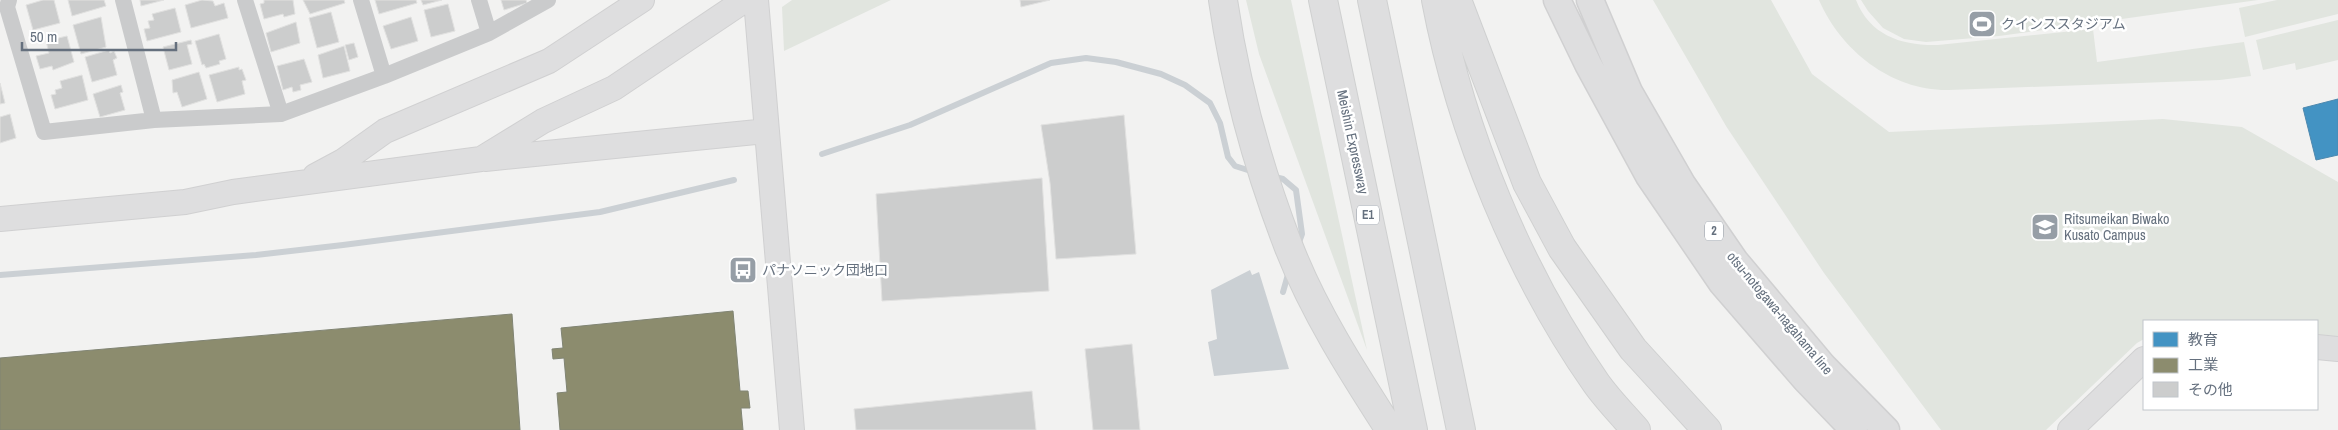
<svg xmlns="http://www.w3.org/2000/svg" width="2338" height="430" viewBox="0 0 2338 430" font-family="'Archivo Narrow','Noto Sans JP',sans-serif">
	<style>
		.green { fill: #e1e5df }
		.water { fill: #cbd0d4 }
		.schools { fill: #4393c3; stroke: #4d88ae }
		.industry { fill: #8c8c6e; stroke: #808473 }
		.lines { fill: none; stroke-linecap: round; stroke-linejoin: round }
		.stream { stroke: #cbd0d4; stroke-width: 6 }
		.building { fill: #cccdcd; stroke: #e1e1e0 }
		.secondary-casing { stroke: #d0d0d1; stroke-width: 26 }
		.primary-casing { stroke: #d0d0d1; stroke-width: 29 }
		.highway-casing { stroke: #cfd0d0; stroke-width: 30 }
		.street { stroke: #cacbcc; stroke-width: 16 }
		.secondary { stroke: #dededf; stroke-width: 24 }
		.primary { stroke: #dededf; stroke-width: 26 }
		.highway { stroke: #dededf; stroke-width: 28 }
		.labels { text-anchor: middle; dominant-baseline: central; stroke-width: 5; stroke-linejoin: round; paint-order: stroke }
		.shield { fill: #fff; stroke: #939ba5; stroke-width: 1 }
		.shield-label { font-size: 12px; font-weight: bold; fill: #65707e }
		.poi-label { font-size: 14px; fill: #65707e; stroke: #fff; text-anchor: start }
		.street-label { font-size: 14px; fill: #65707e; stroke: #fff }
	</style>
	<rect width="100%" height="100%" fill="#f2f2f1"/>
	<path class="green" d="M792 0H891L784 51 782 7Z
		M1246 0H1291L1367 350 1259 54Z
		M1653 0H1771L1812 74 1889 132 2163 119 2242 127 2338 182V338L2317 335V321H2144V339L2137 343 2046 430H1941L1824 273 1726 126Z
		M1819 0H1856C1870 36 1903 46 1938 45L2093 29 2097 62 2244 42 2251 76 2220 80 1949 90C1892 91 1841 51 1819 0Z
		M1861 0H2258L1999 36 1926 42 1904 39 1883 28 1868 11Z
		M2277 0H2338V14L2245 37 2239 8Z
		M2338 20V60L2296 70 2295 63 2263 70 2256 40Z"/>
	<path class="water" d="M1250 270 1252 275 1259 272 1289 369 1214 376 1208 342 1217 339 1211 290Z"/>
	<path class="schools" d="M2338 99V155L2316 160 2303 108Z"/>
	<path class="industry" d="M733 311 740 391H748L750 408H741L743 430H560L557 393 567 392 564 358 553 359 552 349 563 348 561 328Z
		M512 314 520 430H0V358Z"/>
	<g class="lines">
		<path class="stream" d="M822 154 910 125 1051 63 1086 58 1116 62 1161 74 1185 85 1210 103 1220 123 1228 157 1235 166 1254 172
			M1271 176 1283 179 1296 190 1302 234 1298 245
			M0 275 256 255 343 245 600 212 734 180
			M1283 292 1289 271"/>
	</g>
	<path class="building" d="M43 0H54L60 23 33 30 26 5Z
		M68 0H104L106 6 72 16Z
		M140 0H164L141 6Z
		M202 0 213 1 215 6 224 3 228 18 191 28 185 5Z
		M264 0H293L295 14 284 17 283 14 264 19 260 4 264 3Z
		M303 0H344L345 3 310 14Z
		M375 0H416L417 3 379 14Z
		M421 0H442L423 5Z
		M501 0H526L527 3 504 10Z
		M1020 0H1050L1021 7Z
		M448 4 455 31 431 37 424 10Z
		M175 8 181 32 147 41 144 29 150 28 148 21 154 20 152 14Z
		M331 12 339 42 317 48 309 18Z
		M101 17 106 47 81 54 73 25Z
		M411 17 418 41 391 49 383 26Z
		M296 22 300 43 271 52 266 33Z
		M219 34 226 59 219 61 220 64 206 68 204 64 202 65 195 41Z
		M67 36 74 62 53 70 52 66 40 69 36 56 49 53 46 41Z
		M191 40 192 44 187 45 192 64 169 70 163 47Z
		M354 43 358 57 349 60 345 45Z
		M344 46 350 71 323 78 318 55Z
		M109 50 110 53 114 51 117 58 113 60 117 75 92 82 85 57Z
		M304 59 312 82 300 85 301 90 293 92 292 87 283 90 277 66Z
		M239 67V70L242 69 246 80 242 81 245 94 217 102 209 75Z
		M199 72 207 99 182 107 177 92 173 93 172 80Z
		M82 75 88 100 55 109 51 95 56 94 55 90 62 88 60 81Z
		M0 83 5 103 0 104Z
		M121 85 123 92 120 93 125 110 100 117 93 94Z
		M10 114 16 138 0 143V117Z
		M1124 115 1136 254 1056 259 1050 183 1041 125Z
		M1042 178 1049 291 882 301 876 194Z
		M1132 344 1140 430H1093L1085 349Z
		M1032 391 1036 430H856L854 409Z"/>
	<g class="lines">
		<defs>
			<path id="secondary" d="M756 0 792 430
				M485 159 767 131
				M315 176 343 161 385 131 549 61 642 0
				M0 219 185 202 233 192 481 159 543 121 614 88 745 0
				M2317 347 2338 349
				M2070 430 2144 359"/>
			<path id="primary" d="M1557 0 1588 64 1649 176 1722 283 1806 380 1854 430
				M1590 0 1629 92 1682 184 1735 261 1823 366 1886 430"/>
			<path id="highway" d="M1223 0C1235 83 1258 167 1288 245 1313 310 1352 371 1390 430
				M1323 0 1413 430
				M1372 0 1461 430
				M1436 0C1461 132 1519 273 1596 383 1608 400 1623 415 1636 430
				M1457 0 1527 183 1562 248 1633 349 1707 430"/>
		</defs>
		<use href="#secondary" class="secondary-casing"/>
		<use href="#primary" class="primary-casing"/>
		<use href="#highway" class="highway-casing"/>
		<path class="street" d="M9 0 7 7 44 132 154 120 281 114 384 76 489 33 548 0
			M123 0 154 120
			M245 0 281 114
			M361 0 384 76
			M479 0 489 33"/>
		<use href="#secondary" class="secondary"/>
		<use href="#primary" class="primary"/>
		<use href="#highway" class="highway"/>
	</g>
	<defs>
		<symbol id="stadium-square" viewBox="-11 -11 22 22"><rect x="-9" y="-9" width="18" height="18" rx="4" fill="#969ea6" stroke="#fff"/><path d="M0-5a6.5 5 0 1 0 0 10a6.5 5 0 1 0 0-10ZM-3.5-1.8h7v3.6h-7Z" fill="#fff"/></symbol>
		<symbol id="university-square" viewBox="-11 -11 22 22"><rect x="-9" y="-9" width="18" height="18" rx="4" fill="#969ea6" stroke="#fff"/><path d="M0-5L7-2L0 1L-7-2ZM-4 1L0 2.5L4 1V4Q0 6-4 4Z" fill="#fff"/></symbol>
		<symbol id="bus-square" viewBox="-11 -11 22 22"><rect x="-9" y="-9" width="18" height="18" rx="4" fill="#969ea6" stroke="#fff"/><path d="M-5-6H5V4H4V6H2V4H-2V6H-4V4H-5ZM-3.5-4V0h7V-4ZM-3.5 1.2v1.5H-2V1.2ZM2 1.2v1.5H3.5V1.2Z" fill="#fff"/></symbol>
	</defs>
	<g fill-rule="evenodd">
		<use href="#stadium-square" x="1966" y="8" width="32" height="32"/>
		<use href="#university-square" x="2029" y="211" width="32" height="32"/>
		<use href="#bus-square" x="727" y="254" width="32" height="32"/>
	</g>
	<g class="labels">
		<g class="shield">
			<rect x="1357" y="205.5" width="22" height="19" rx="4"/>
			<rect x="1705" y="221.5" width="18" height="19" rx="4"/>
		</g>
		<g class="shield-label">
			<text x="1368" y="215">E1</text>
			<text x="1714" y="231">2</text>
		</g>
		<g class="poi-label">
			<text x="2001" y="24">クインススタジアム</text>
			<text x="2064" y="219">Ritsumeikan Biwako<tspan x="2064" dy="16">Kusato Campus</tspan></text>
			<text x="762" y="270">パナソニック団地口</text>
		</g>
		<g class="street-label">
			<text transform="translate(1353 142) rotate(78)">Meishin Expressway</text>
			<text transform="translate(1780 313) rotate(50)">otsu-notogawa-nagahama line</text>
		</g>
	</g>
	<rect x="2143" y="320" width="175" height="90" fill="#ffffff" stroke="#c1c6cb"/>
	<rect x="2153" y="332" width="25" height="15" fill="#4393c3" stroke="#c1c6cb"/>
	<text x="2188" y="345" font-size="15" fill="#65707e">教育</text>
	<rect x="2153" y="358" width="25" height="15" fill="#8c8c6e" stroke="#c1c6cb"/>
	<text x="2188" y="370" font-size="15" fill="#65707e">工業</text>
	<rect x="2153" y="382" width="25" height="15" fill="#cccdcd" stroke="#c1c6cb"/>
	<text x="2188" y="395" font-size="15" fill="#65707e">その他</text>
	<path d="M22 42v8h154v-8" fill="none" stroke="#65707e" stroke-width="2.5"/>
	<text x="30" y="42" font-size="15" fill="#65707e" stroke="#ffffff" stroke-width="4" paint-order="stroke">50 m</text>
</svg>
